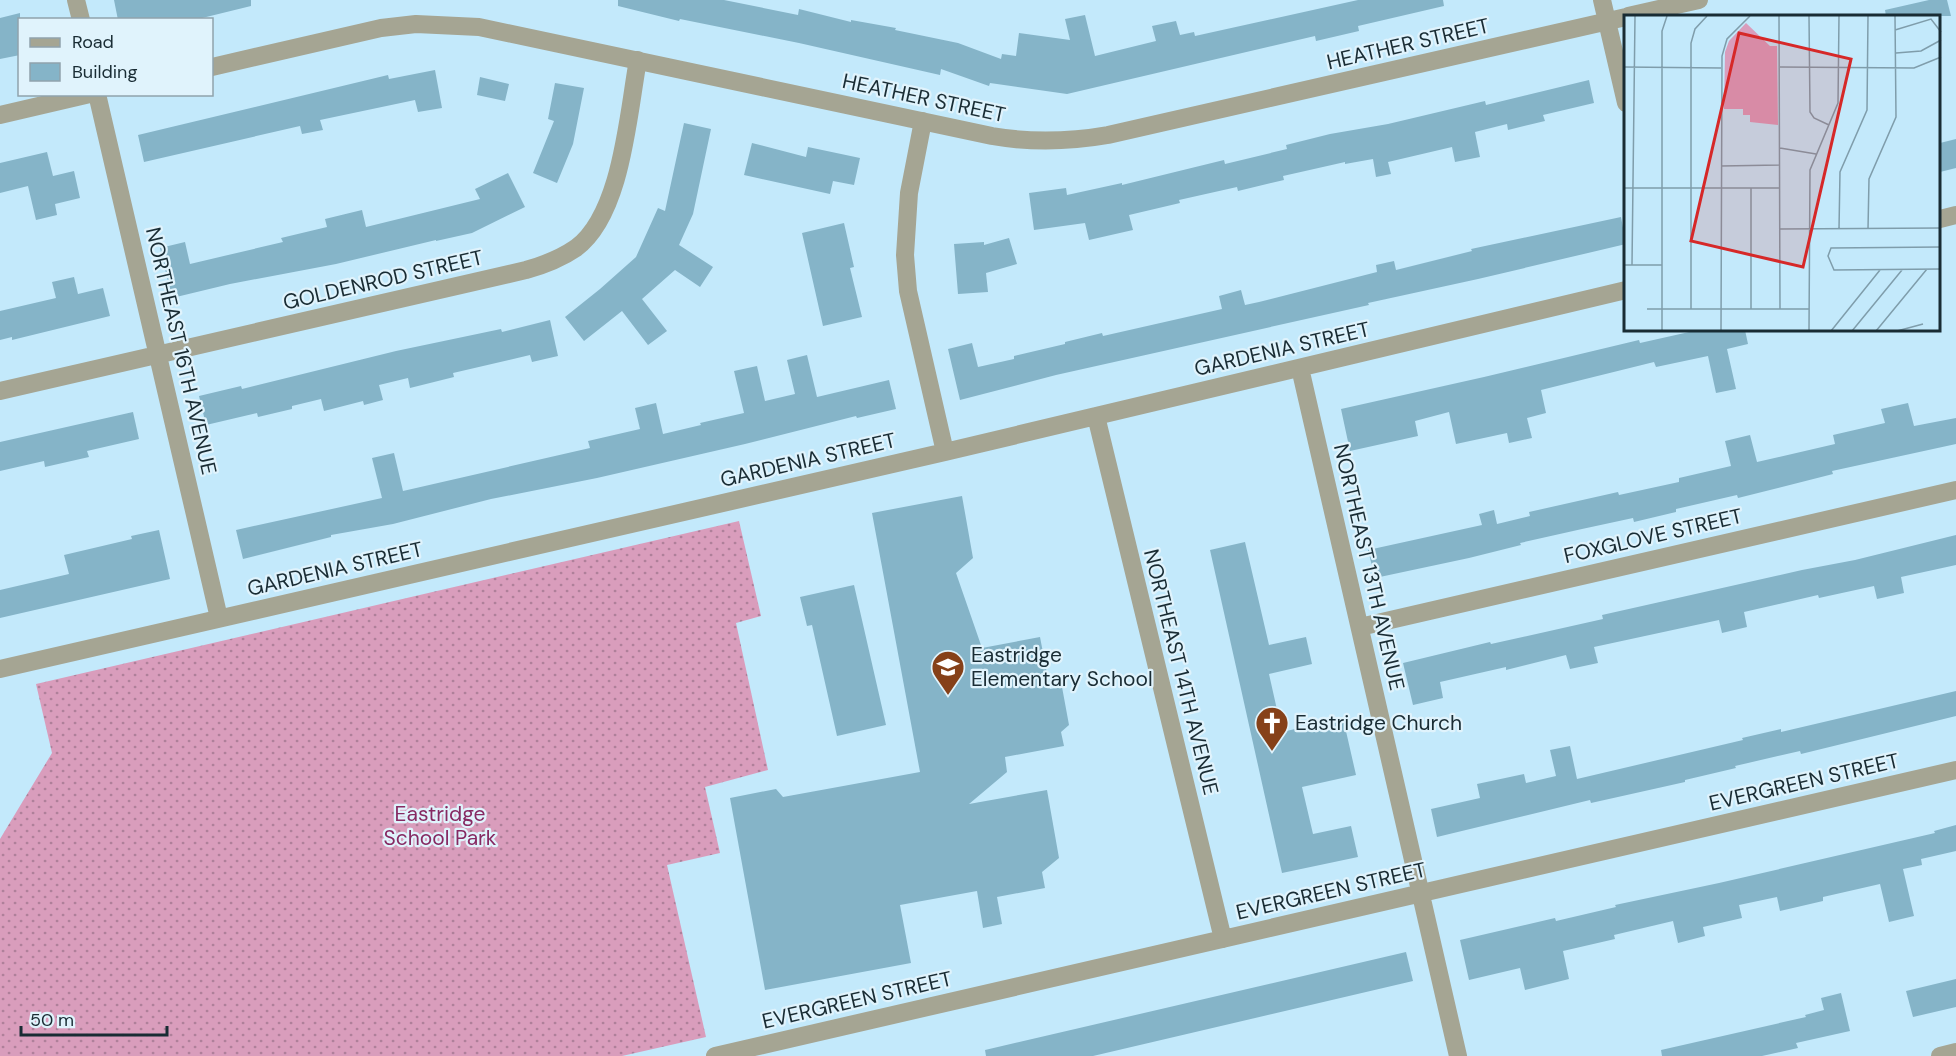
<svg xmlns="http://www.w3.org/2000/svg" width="1956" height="1056" viewBox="0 0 1956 1056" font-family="'DM Sans',sans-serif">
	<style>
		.grass { fill: url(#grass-dots) }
		.building { fill: #85b4c8 }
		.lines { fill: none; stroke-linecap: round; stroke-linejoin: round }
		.minor { stroke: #a5a593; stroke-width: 18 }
		.labels { text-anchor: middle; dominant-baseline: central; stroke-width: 4.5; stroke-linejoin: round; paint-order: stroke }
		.street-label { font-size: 21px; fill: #192c34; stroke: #e0f3fc }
		.poi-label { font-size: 21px; fill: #192c34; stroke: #e0f3fc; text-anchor: start }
		.park-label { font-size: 21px; fill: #862962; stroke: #e0f3fc }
		.inset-road { fill: none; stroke: #7f9dab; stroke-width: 1.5 }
		.view { fill: #d62828; fill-opacity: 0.15; stroke: #d62828; stroke-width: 3 }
		.inset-edge { fill: none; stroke: #192c34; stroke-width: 3 }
	</style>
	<defs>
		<pattern id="grass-dots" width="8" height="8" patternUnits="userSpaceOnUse" patternTransform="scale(1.5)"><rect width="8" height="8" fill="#d99dbc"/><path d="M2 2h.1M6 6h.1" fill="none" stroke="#af809a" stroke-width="1.8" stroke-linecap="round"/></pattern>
	</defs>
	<rect width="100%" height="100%" fill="#c3e9fb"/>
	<path class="grass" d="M739 521 761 616 736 623 768 770 705 787 720 853 667 865 706 1037 622 1056H0V839L52 753 36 684Z"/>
	<path class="building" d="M114 0H251V6L194 20H118Z
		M618 0H724L798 15 799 9 851 22V20L896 28 895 30 958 43 1001 59 1002 54 1016 56 1019 33 1070 40 1065 19 1085 15 1095 56 1156 41 1152 26 1176 21 1180 35 1194 32 1195 36 1358 0H1443L1444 6 1358 26 1359 31 1316 41 1315 36 1067 94 990 83 989 86 941 69 940 75 799 43 680 19 679 21 618 6Z
		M1929 0H1947L1951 16H1886L1885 10Z
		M20 13V55L0 59V18Z
		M435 70 442 108 418 112 415 100 320 120 323 130 302 134 300 126 144 162 138 135 388 75 389 79Z
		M480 77 509 84 505 101 477 95Z
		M1589 80 1594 103 1543 115 1545 121 1508 130 1507 124 1475 132 1480 157 1455 162 1452 147 1388 162 1391 174 1376 177 1373 159 1345 164V162L1283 176 1284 180 1238 191 1237 187 1179 200 1180 203 1129 215 1133 230 1089 240 1085 223 1034 230 1029 193 1066 188 1067 195 1122 183V185L1224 160 1225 164 1287 149 1286 145 1330 134 1388 124 1485 101 1486 105Z
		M555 83 584 88 573 144 557 183 533 173 554 121 548 119Z
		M684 123 711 129 693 214 679 245 713 267 700 287 675 270 642 299 667 331 648 345 622 311 584 341 565 317 600 289 636 257 658 208 665 211Z
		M1956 139V168L1940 172V143Z
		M752 143 806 157 808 147 860 158 854 185 833 181 830 194 744 175Z
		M47 152 53 176 74 171 80 198 55 204 57 215 36 220 28 186 0 193V163Z
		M508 173 525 207 472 233 436 241V240L336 264 230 284 172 298 160 248 185 242 190 264 283 242 281 238 327 227 325 219 362 210 366 227 480 199 475 189Z
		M1621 217 1626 244 1478 279 1368 303 1369 305 1324 315 1056 375 960 400 948 349 972 343 978 367 1014 359V356L1065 344V342L1102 333 1103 336 1222 309 1219 296 1241 290 1245 305 1259 302 1377 272 1376 265 1394 261 1396 270 1472 251 1471 249Z
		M844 223 854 267 850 268 862 317 823 326 802 233Z
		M1009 238 1017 264 986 273 988 292 958 294 954 244 984 242V245Z
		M74 277 78 294 103 288 110 316 12 340V337L0 340V311L56 298 52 282Z
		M550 320 558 356 532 362 530 355 453 373 454 377 410 388 408 378 379 385 383 400 364 405 363 401 324 411 321 399 292 406V409L258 417 257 413 206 425 199 396 241 386 242 389 396 351 501 329 502 332Z
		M1698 330H1745L1748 344 1727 349 1736 389 1716 393 1708 356 1656 367 1654 362 1541 390 1546 413 1527 418 1532 438 1509 443 1507 433 1456 444 1449 412 1415 421 1418 436 1350 451 1341 409 1484 377 1639 340 1640 343Z
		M807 355 817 397 889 380 896 409 857 418 856 416 745 444 597 478 491 499 393 524 331 535V537L243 559 236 530 382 498 372 458 394 453 403 491 590 448 588 441 640 429 635 408 656 403 663 434 701 425 700 423 744 413 734 371 757 366 765 401 795 394 787 360Z
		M1908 403 1914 426 1956 418V444L1832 471 1833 474 1738 498 1737 495 1676 509V512L1634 522 1633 518 1582 529 1520 543 1521 545 1469 558 1375 578 1368 550 1482 525 1479 514 1494 510 1497 524 1530 516 1529 512 1618 492 1619 495 1679 482V478L1731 466 1725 441 1750 435 1757 462 1835 444 1833 435 1885 423 1881 409Z
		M133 412 139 439 87 451 89 457 45 467 44 461 0 471V442Z
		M962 496 973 558 956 573 982 648 1040 637 1050 689 1062 687 1069 725 1061 732 1064 746 1005 757 1007 772 969 804 1047 790 1059 858 1042 872 1045 888 997 897 1002 924 983 928 977 891 900 905 911 963 765 990 730 798 776 789 783 797 920 772 872 513Z
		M159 530 170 579 0 618V590L69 574 64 555 132 539 131 536Z
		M1956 535V565L1901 577 1904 593 1877 599 1874 586 1819 598 1818 595 1744 612 1747 627 1722 633 1719 620 1594 647 1598 663 1570 669 1566 655 1506 670V667L1440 682 1443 698 1413 705 1403 663 1490 642 1491 644 1603 619 1602 615 1802 570 1855 560Z
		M1245 542 1269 645 1306 637 1312 664 1269 674 1282 732 1343 718 1356 775 1302 787 1313 834 1351 826 1358 857 1282 873 1210 550Z
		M854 585 886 725 837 736 812 625 807 626 800 597Z
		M1956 691V716L1801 754 1800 751 1735 766 1736 768 1685 780V782L1591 803 1590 800 1437 837 1431 809 1480 798 1477 784 1524 774 1526 783 1556 776 1550 750 1570 746 1577 779 1743 740 1742 738 1781 729V732Z
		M1956 825V851L1921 859 1922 865 1903 869 1914 916 1889 922 1880 884 1823 897V901L1780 911 1777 897 1739 905 1742 918 1703 927 1705 936 1678 943 1673 921 1614 935 1615 939 1563 951 1569 979 1525 990 1520 968 1469 980 1460 940 1555 918 1556 921 1616 907 1615 905 1719 883 1935 833 1934 831Z
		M1406 952 1413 981 1093 1056H986L985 1050Z
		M1956 979V1007L1913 1017 1906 991Z
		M1841 993 1850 1031 1796 1043 1798 1048 1762 1056H1662L1661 1050 1806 1017 1805 1015 1824 1010 1821 998Z"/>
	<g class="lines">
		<path class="minor" d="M76 0 81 20
			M1602 0 1626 103
			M1628 16 1699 0
			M212 67 381 28 416 24 479 27 992 136C1032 143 1068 142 1108 135L1626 17
			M97 94 219 618
			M0 115 90 94
			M923 121 909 193 905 255 908 291 945 452
			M1940 219 1956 215
			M1300 368 1458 1056
			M0 391 526 270C544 265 560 259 576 248 622 214 628 114 638 60
			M1096 416 1223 939
			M1360 627 1956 490
			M0 669 945 452 1626 290
			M715 1056 1956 770
			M1940 1056 1956 1052"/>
	</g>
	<defs>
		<symbol id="school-pin" viewBox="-11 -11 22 30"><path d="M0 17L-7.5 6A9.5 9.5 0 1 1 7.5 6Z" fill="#864119" stroke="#e0f3fc"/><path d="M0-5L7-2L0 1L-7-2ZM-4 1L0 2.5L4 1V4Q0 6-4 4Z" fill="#fff"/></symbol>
		<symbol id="church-pin" viewBox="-11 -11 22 30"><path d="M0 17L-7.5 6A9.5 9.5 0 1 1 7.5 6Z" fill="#864119" stroke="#e0f3fc"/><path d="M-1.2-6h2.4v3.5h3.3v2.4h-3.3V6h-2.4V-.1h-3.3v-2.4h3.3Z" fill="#fff"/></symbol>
	</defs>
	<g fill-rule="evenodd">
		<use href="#school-pin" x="929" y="648" width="38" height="52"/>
		<use href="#church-pin" x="1253" y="704" width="38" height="52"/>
	</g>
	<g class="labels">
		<g class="street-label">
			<text transform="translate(1408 44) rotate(-13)">HEATHER STREET</text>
			<text transform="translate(924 98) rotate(12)">HEATHER STREET</text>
			<text transform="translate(383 280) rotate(-13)">GOLDENROD STREET</text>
			<text transform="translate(1282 349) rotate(-13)">GARDENIA STREET</text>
			<text transform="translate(181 351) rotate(77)">NORTHEAST 16TH AVENUE</text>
			<text transform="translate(808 460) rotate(-13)">GARDENIA STREET</text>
			<text transform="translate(1653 536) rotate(-13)">FOXGLOVE STREET</text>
			<text transform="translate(1369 567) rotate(77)">NORTHEAST 13TH AVENUE</text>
			<text transform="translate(335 569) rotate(-13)">GARDENIA STREET</text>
			<text transform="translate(1181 672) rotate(76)">NORTHEAST 14TH AVENUE</text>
			<text transform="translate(1804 782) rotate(-13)">EVERGREEN STREET</text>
			<text transform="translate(1331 891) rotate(-13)">EVERGREEN STREET</text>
			<text transform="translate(857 1000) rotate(-13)">EVERGREEN STREET</text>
		</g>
		<g class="poi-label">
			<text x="971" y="655">Eastridge<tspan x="971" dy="24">Elementary School</tspan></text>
			<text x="1295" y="723">Eastridge Church</text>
		</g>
		<g class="park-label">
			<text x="440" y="814">Eastridge<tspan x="440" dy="24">School Park</tspan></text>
		</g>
	</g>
	<g transform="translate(1624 15)">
		<rect width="316" height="316" fill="#c3e9fb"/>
		<path d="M122 8 146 31H153L154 110 126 107V100H119V94H100L101 37 105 26Z" fill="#d99dbc"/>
		<path class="inset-road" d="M155 1 156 294M185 1 186 97 190 103 205 110M271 15 307 4 317 17M272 38 297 36 317 25M0 52 97 53M156 52 290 53 317 42M156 133 192 139M97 151 156 150M0 173H156M127 173V294M156 214 317 213M215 214 216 157 243 95 244 1M244 214 245 164 272 102 271 1M317 232 207 233 204 241 210 255 317 254M0 250H38M8 250 11 1M23 294H185M67 294V28L71 14 83 1M38 316V16L43 1M97 316 98 41 103 24 126 1M185 316 186 155 214 88 215 1M207 316 256 255M228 316 278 255M252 316 303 254M273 316 299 309"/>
		<path class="view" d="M115 18 227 44 179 252 67 226Z"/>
		<rect width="316" height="316" class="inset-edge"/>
	</g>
	<rect x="18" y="18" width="195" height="78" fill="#e0f3fc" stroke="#90a3ac" stroke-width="1.5"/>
	<rect x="30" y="38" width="30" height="9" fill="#a5a593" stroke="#90a3ac" stroke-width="1.5"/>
	<text x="72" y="48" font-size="18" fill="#192c34">Road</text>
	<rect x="30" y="63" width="30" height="18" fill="#85b4c8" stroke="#90a3ac" stroke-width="1.5"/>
	<text x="72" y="78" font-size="18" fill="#192c34">Building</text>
	<path d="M21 1026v9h146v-9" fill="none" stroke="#192c34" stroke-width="3"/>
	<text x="30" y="1026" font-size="18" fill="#192c34" stroke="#e0f3fc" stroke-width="4.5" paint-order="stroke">50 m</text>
</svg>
